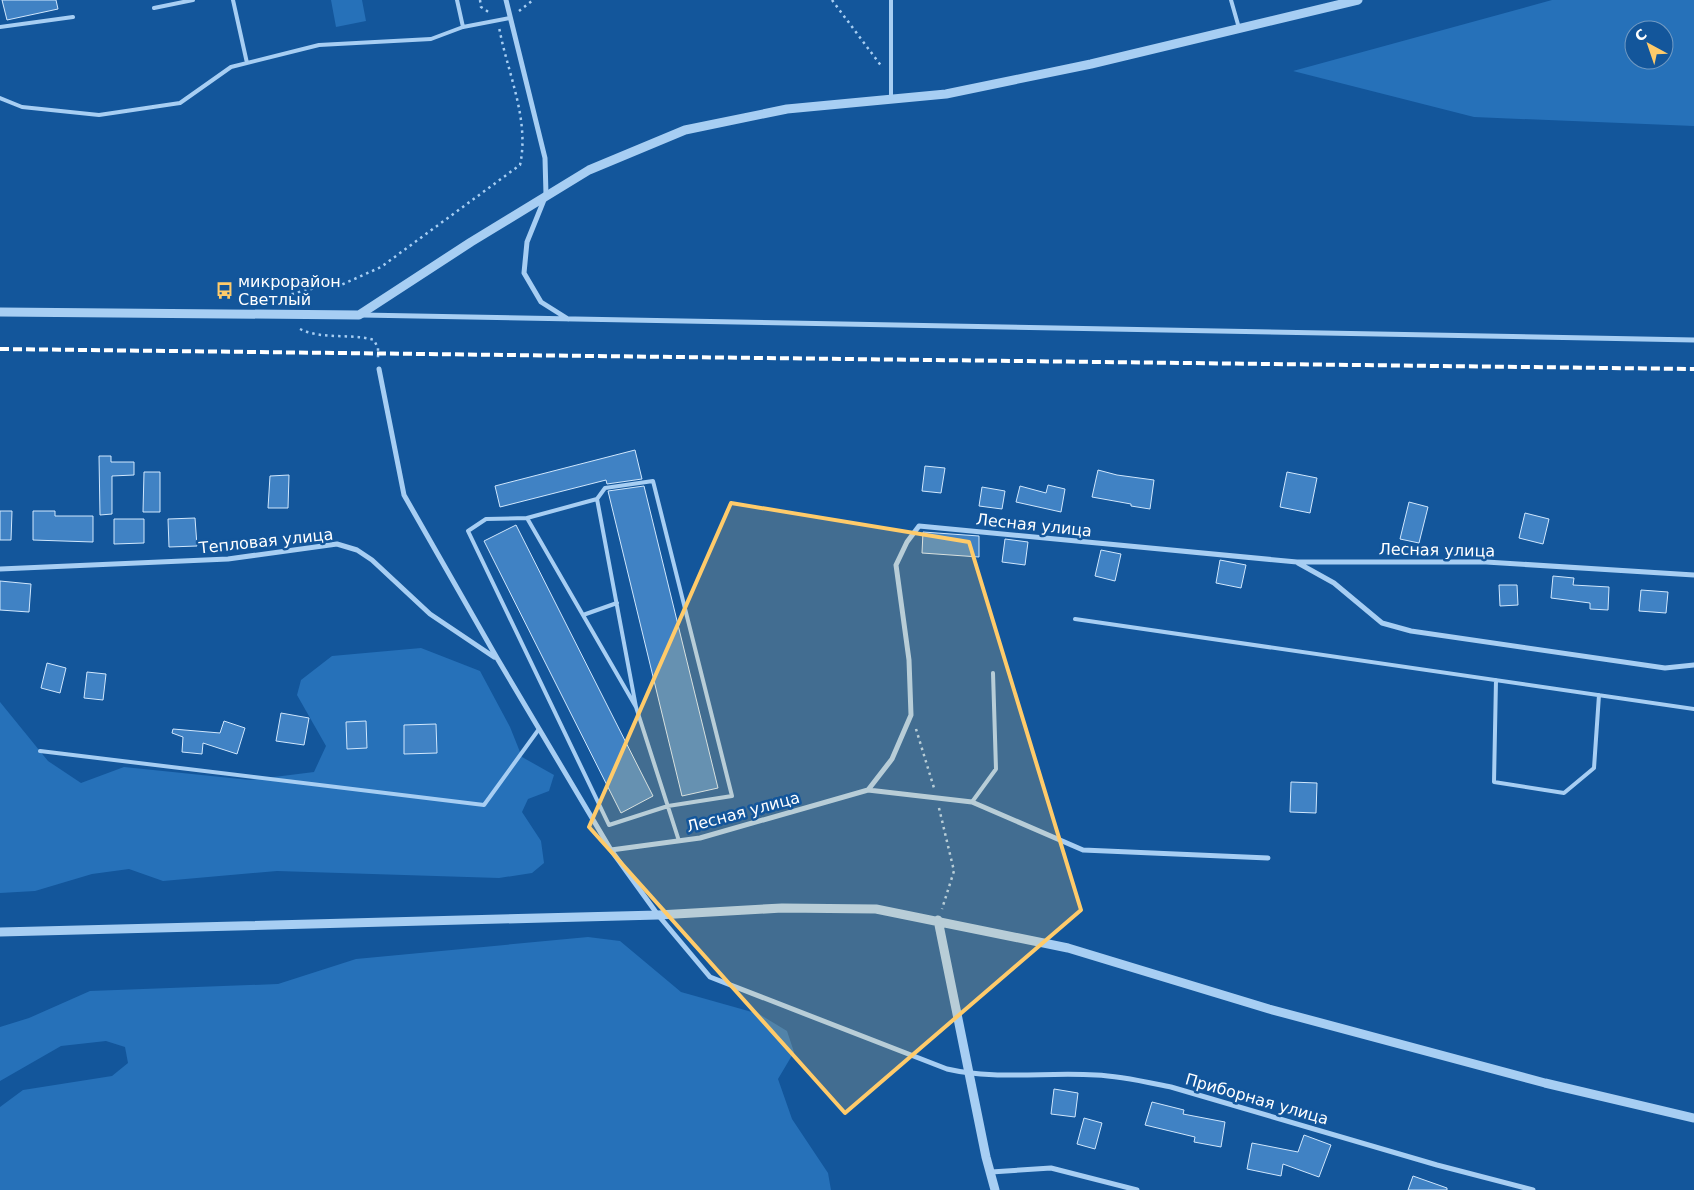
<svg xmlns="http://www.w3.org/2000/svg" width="1694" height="1190" viewBox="0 0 1694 1190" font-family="'DejaVu Sans',sans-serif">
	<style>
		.green { fill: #2671b9; fill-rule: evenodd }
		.building { fill: #4082c4; stroke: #d0e7fd }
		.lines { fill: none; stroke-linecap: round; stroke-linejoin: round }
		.path { stroke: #a7cef3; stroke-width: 2.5; stroke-dasharray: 2.5 4; stroke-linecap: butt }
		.service { stroke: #a7cef3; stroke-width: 4 }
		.minor { stroke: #a7cef3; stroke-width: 5 }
		.tertiary { stroke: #a7cef3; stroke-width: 9 }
		.rail { stroke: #fff; stroke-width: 4; stroke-dasharray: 9 4; stroke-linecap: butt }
		.marked { fill: #ffcb6a; fill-opacity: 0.2; stroke: #ffcb6a; stroke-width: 4; stroke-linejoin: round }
		.labels { text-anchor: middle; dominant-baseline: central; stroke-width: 5; stroke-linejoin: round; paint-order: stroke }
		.poi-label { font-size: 16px; fill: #fff; stroke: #13569b; text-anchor: start }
		.street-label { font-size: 16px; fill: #fff; stroke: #13569b }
	</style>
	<rect width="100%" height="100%" fill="#13569b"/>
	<path class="green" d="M331 0H362L366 21 336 27Z
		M1552 0H1694V126L1474 117 1293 71ZM1634 30H1664V60H1634Z
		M421 648 480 671 510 727 522 757 554 775 549 791 528 799 522 812 541 841 544 863 532 873 499 878 277 871 163 881 129 869 92 874 35 891 0 893V702L48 761 81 783 124 767 250 780 314 772 326 746 297 695 301 680 332 656Z
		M588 937 620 941 681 992 759 1014 787 1031 794 1052 778 1079 792 1119 828 1173 831 1190H0V1107L23 1090 112 1076 128 1063 125 1047 106 1041 61 1046 0 1081V1027L29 1018 90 991 278 984 356 959Z"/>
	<path class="building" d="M2 0H56L58 9 7 20Z
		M635 450 642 479 607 484 606 480 500 507 495 486Z
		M99 456H111V462H134V475L112 476V514L100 515Z
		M925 466 945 468 941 493 922 491Z
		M1098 470 1117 475 1154 480 1150 509 1131 506V504L1092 497Z
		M144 472H160V512H143Z
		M1287 472 1317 478 1310 513 1280 507Z
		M289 475 288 508H268L270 476Z
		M1048 485 1065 489 1061 512 1016 502 1020 486 1046 493Z
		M644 486 718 788 682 796 608 491Z
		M982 487 1005 491 1002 509 979 506Z
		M1409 502 1428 507 1419 543 1400 539Z
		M0 511H12L11 540H0Z
		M33 511H55V516H93V542L33 540Z
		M1525 513 1549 519 1543 544 1519 538Z
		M195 518 197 546 169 547 168 519Z
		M114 519H144V543L114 544Z
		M516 525 653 796 621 813 484 541Z
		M923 532 979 536V557L922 553Z
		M1005 539 1028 542 1025 565 1002 562Z
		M1101 550 1121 554 1115 581 1095 576Z
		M1220 560 1246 565 1241 588 1216 583Z
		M1553 576 1574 578 1573 585 1609 587 1608 610 1590 609V603L1551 598Z
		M0 581 31 584 29 612 0 610Z
		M1499 585H1517L1518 605 1500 606Z
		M1641 590 1668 592 1666 613 1639 611Z
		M47 663 66 668 60 693 41 688Z
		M87 672 106 674 103 700 84 698Z
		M281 713 309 718 304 745 276 741Z
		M224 721 245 728 237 754 203 743 202 754 182 752 183 737 172 733 173 729 220 733Z
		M366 721 367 748 347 749 346 722Z
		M436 724 437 753 404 754V725Z
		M1291 782 1317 783 1316 813 1290 812Z
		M1054 1089 1078 1093 1075 1117 1051 1114Z
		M1152 1102 1184 1110 1183 1114 1225 1122 1221 1147 1194 1142 1195 1137 1145 1125Z
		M1084 1118 1102 1123 1095 1149 1077 1144Z
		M1304 1135 1331 1145 1319 1177 1283 1164 1281 1176 1247 1169 1252 1143 1298 1152Z
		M1413 1176 1447 1188V1190H1408Z"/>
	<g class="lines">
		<path class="path" d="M480 0 481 7 490 13
			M832 0 882 67
			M519 11 533 0
			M260 302 319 287 341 285 381 267 520 165C530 119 507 72 499 27
			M300 329C322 340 350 333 374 340L378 348V360
			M916 729 934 788
			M939 808 954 871 942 909"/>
		<path class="service" d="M233 0 247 63
			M457 0 463 27
			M891 0V98
			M1231 0 1239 28
			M154 8 193 0
			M0 27 73 17
			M0 98 22 107 99 115 180 103 231 67 319 45 431 39 463 27 510 18
			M527 518 486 519 468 531 609 825 668 806 732 796 653 481 605 488 597 499
			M583 615 617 603
			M1075 619 1694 709
			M1496 680 1494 782 1564 793 1594 768 1599 695
			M636 707 527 518 597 499 636 707 679 841
			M40 751 484 805 539 729
			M972 802 996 769 993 673"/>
		<path class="minor" d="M506 0 545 158 546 195 527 242 524 273 541 302 568 319
			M362 315 1694 340
			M379 369 404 495 497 658 611 850 658 915 710 977 947 1069C995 1080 1046 1072 1096 1075 1121 1076 1146 1082 1171 1087L1437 1165 1533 1190
			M1298 563 1334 583 1382 623 1411 631 1665 668 1694 665
			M0 569 228 559 337 544 357 550 372 560 430 614 494 657
			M868 790 972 802 1083 850 1268 858
			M611 850 700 838 868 790 892 759 911 715 909 660 896 565 907 542 919 526 1297 562H1486L1694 575
			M991 1172 1051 1168 1137 1190"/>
		<path class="tertiary" d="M0 312 359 315 471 242 589 170 685 130 787 109 946 94 1091 64 1358 0
			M938 920 986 1157 995 1190
			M0 932 658 915 782 908 876 909 1068 948 1269 1009 1545 1083 1694 1118"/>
		<path class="rail" d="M0 349 1694 369"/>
	</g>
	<path class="marked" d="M731 503 969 542 1081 910 845 1113 589 827Z"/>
	<defs>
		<symbol id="bus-bare" viewBox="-9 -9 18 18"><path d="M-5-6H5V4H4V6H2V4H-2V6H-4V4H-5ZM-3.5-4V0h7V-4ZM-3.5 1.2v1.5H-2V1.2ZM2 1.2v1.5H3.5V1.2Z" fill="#ffcb6a" stroke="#13569b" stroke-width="2.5" paint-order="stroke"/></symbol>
	</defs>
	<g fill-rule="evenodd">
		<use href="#bus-bare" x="212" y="278" width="25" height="25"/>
	</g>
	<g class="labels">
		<g class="poi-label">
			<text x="238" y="281">микрорайон<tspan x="238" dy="18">Светлый</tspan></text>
		</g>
		<g class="street-label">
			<text transform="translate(1034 525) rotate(6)">Лесная улица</text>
			<text transform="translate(266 541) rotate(-6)">Тепловая улица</text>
			<text transform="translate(1437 550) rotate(1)">Лесная улица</text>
			<text transform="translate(743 812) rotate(-15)">Лесная улица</text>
			<text transform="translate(1257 1099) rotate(16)">Приборная улица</text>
		</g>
	</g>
	<g transform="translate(1649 45) rotate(320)"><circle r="24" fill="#13569b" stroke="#719ac3"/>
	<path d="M0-4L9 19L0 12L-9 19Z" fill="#ffcb6a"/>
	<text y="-8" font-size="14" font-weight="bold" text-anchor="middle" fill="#ffffff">С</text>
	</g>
</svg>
